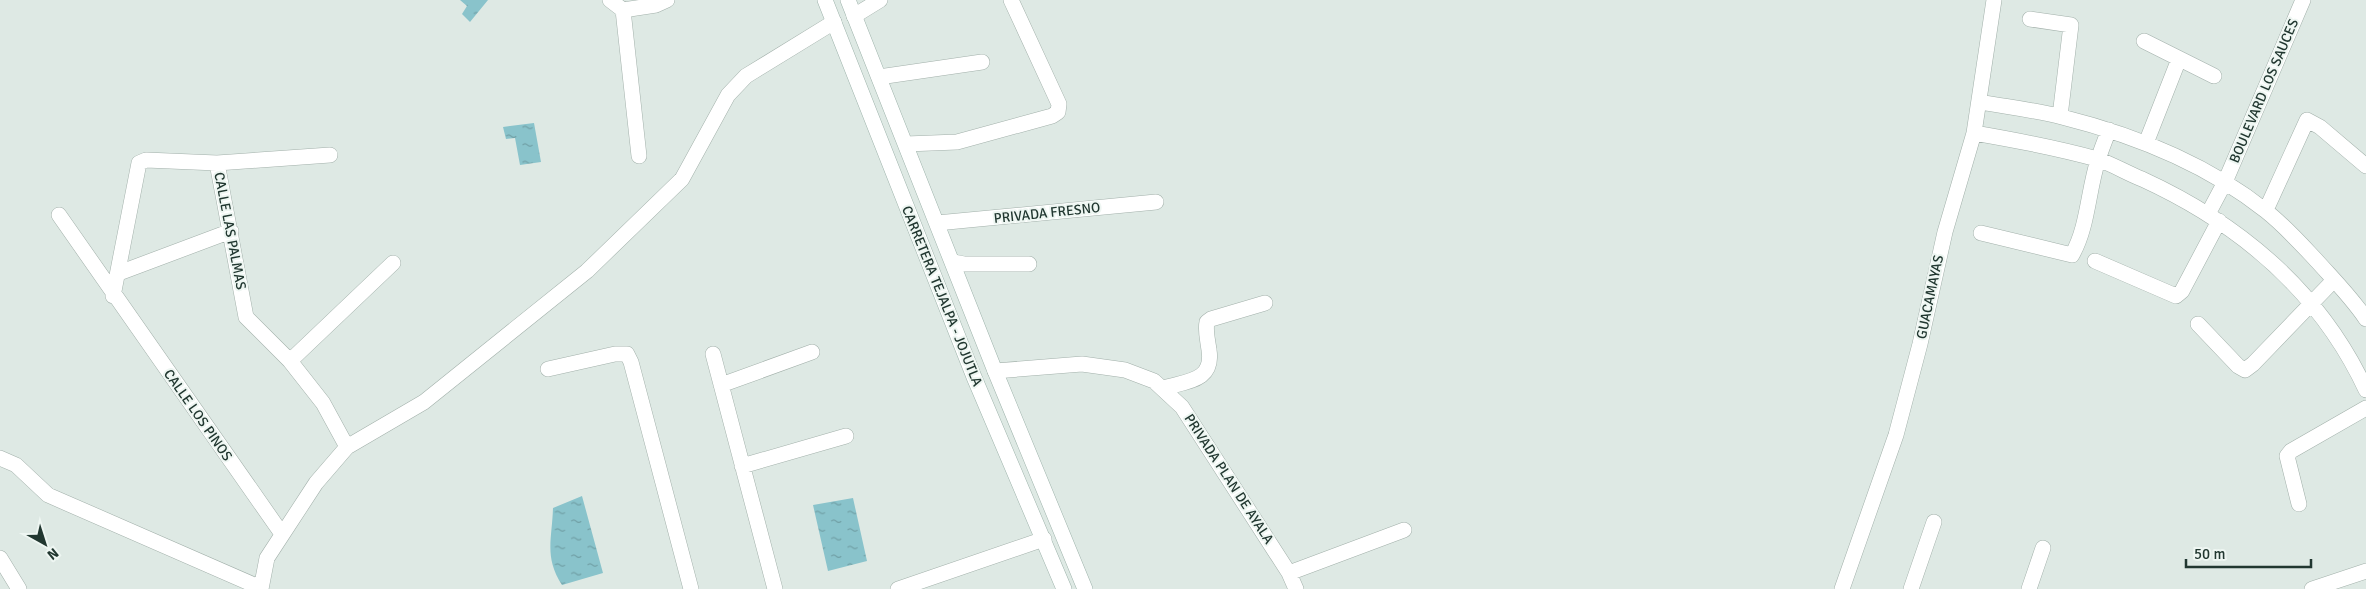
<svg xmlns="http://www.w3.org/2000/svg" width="2366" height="589" viewBox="0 0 2366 589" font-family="Signika,sans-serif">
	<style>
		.water { fill: url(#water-ripples) }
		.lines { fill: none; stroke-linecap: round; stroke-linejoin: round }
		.minor-casing { stroke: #a2b0aa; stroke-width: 16 }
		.secondary-casing { stroke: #9eb3ab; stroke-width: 16 }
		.minor { stroke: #fff; stroke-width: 15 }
		.secondary { stroke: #fff; stroke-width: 15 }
		.labels { text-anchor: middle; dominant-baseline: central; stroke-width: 4; stroke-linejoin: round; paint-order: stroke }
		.street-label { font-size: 14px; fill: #213730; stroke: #eef6f2 }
	</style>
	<defs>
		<pattern id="water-ripples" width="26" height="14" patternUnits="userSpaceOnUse" patternTransform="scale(1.25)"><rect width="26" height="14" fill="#89c3cb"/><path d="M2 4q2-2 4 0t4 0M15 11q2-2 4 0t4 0" fill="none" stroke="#709fa5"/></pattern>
	</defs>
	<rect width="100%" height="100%" fill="#dee9e4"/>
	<path class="water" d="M460 0H488L470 22 462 14 467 6Z
		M534 123 541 162 520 165 515 138 506 139 503 127Z
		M582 496 603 573 562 585C544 557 552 540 553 508Z
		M853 498 867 561 828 571 813 505Z"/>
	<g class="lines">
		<defs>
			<path id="minor" d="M610 0 623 10
				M854 16 880 0
				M2030 19 2071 25 2060 116
				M2144 41 2214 76
				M879 77 982 62
				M1980 102C2007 107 2035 110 2062 117 2134 135 2207 164 2266 211 2285 226 2301 244 2317 261 2334 280 2352 298 2366 319
				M1974 133C2015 140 2057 148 2097 159 2112 164 2127 173 2142 179 2240 224 2320 291 2366 390
				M2146 143 2179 59
				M906 144 957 142 1052 116 1058 112 1059 104 1011 0
				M639 156 623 10 656 5 667 0
				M217 163 246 317 290 361 323 403 347 447
				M2266 210 2307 120 2320 127 2366 166
				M2208 214 2225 182 2303 0
				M59 215 282 534
				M937 223 1156 202
				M1981 233 2072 255C2088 227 2088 191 2098 160 2101 150 2105 140 2109 130
				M2095 261 2176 296 2182 291 2219 221
				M953 262 964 264H1029
				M119 273 231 231
				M113 296 139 163 146 160 217 163 330 155
				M2198 324 2238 366 2245 370 2253 364 2334 280
				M713 354 775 589
				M290 361 393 263
				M548 369 615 354H627L631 362 691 589
				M995 371 1082 364 1125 370 1154 381 1182 407 1289 573 1296 589
				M721 385 812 352
				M1164 388C1187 381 1214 381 1209 350 1208 341 1205 331 1207 322L1211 319 1265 303
				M0 458 16 465 48 495 261 588
				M742 466 846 436
				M2299 504 2287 456 2291 451 2366 408
				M0 558 19 589
				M1289 573 1404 530
				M261 589 267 558 316 483 347 447 424 402 587 271 682 179 728 95 746 76 834 22
				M898 589 1044 539
				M1842 589 1896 435 1920 344 1945 232 1974 133 1994 0
				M1911 589 1934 522
				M2029 589 2043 548
				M2312 589 2366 571"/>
			<path id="secondary" d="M825 0 974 377 1064 589
				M848 0 995 371 1085 589"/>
		</defs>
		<use href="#minor" class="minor-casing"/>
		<use href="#secondary" class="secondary-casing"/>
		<use href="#minor" class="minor"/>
		<use href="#secondary" class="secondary"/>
	</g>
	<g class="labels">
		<g class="street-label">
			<text transform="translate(2264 91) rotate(-67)">BOULEVARD LOS SAUCES</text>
			<text transform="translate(1047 213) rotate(-6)">PRIVADA FRESNO</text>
			<text transform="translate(230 231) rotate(79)">CALLE LAS PALMAS</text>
			<text transform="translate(942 296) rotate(68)">CARRETERA TEJALPA - JOJUTLA</text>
			<text transform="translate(1930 297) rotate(-78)">GUACAMAYAS</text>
			<text transform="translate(198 415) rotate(55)">CALLE LOS PINOS</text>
			<text transform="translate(1229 479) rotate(57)">PRIVADA PLAN DE AYALA</text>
		</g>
	</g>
	<g transform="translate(45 544) rotate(141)" stroke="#eef6f2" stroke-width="4" paint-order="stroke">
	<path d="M0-4L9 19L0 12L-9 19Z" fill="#213730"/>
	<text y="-8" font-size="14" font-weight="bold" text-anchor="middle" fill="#213730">N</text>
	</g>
	<path d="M2186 559v8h125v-8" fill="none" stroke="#213730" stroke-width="2.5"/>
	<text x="2194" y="559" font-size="15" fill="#213730" stroke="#eef6f2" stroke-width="4" paint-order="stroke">50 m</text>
</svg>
